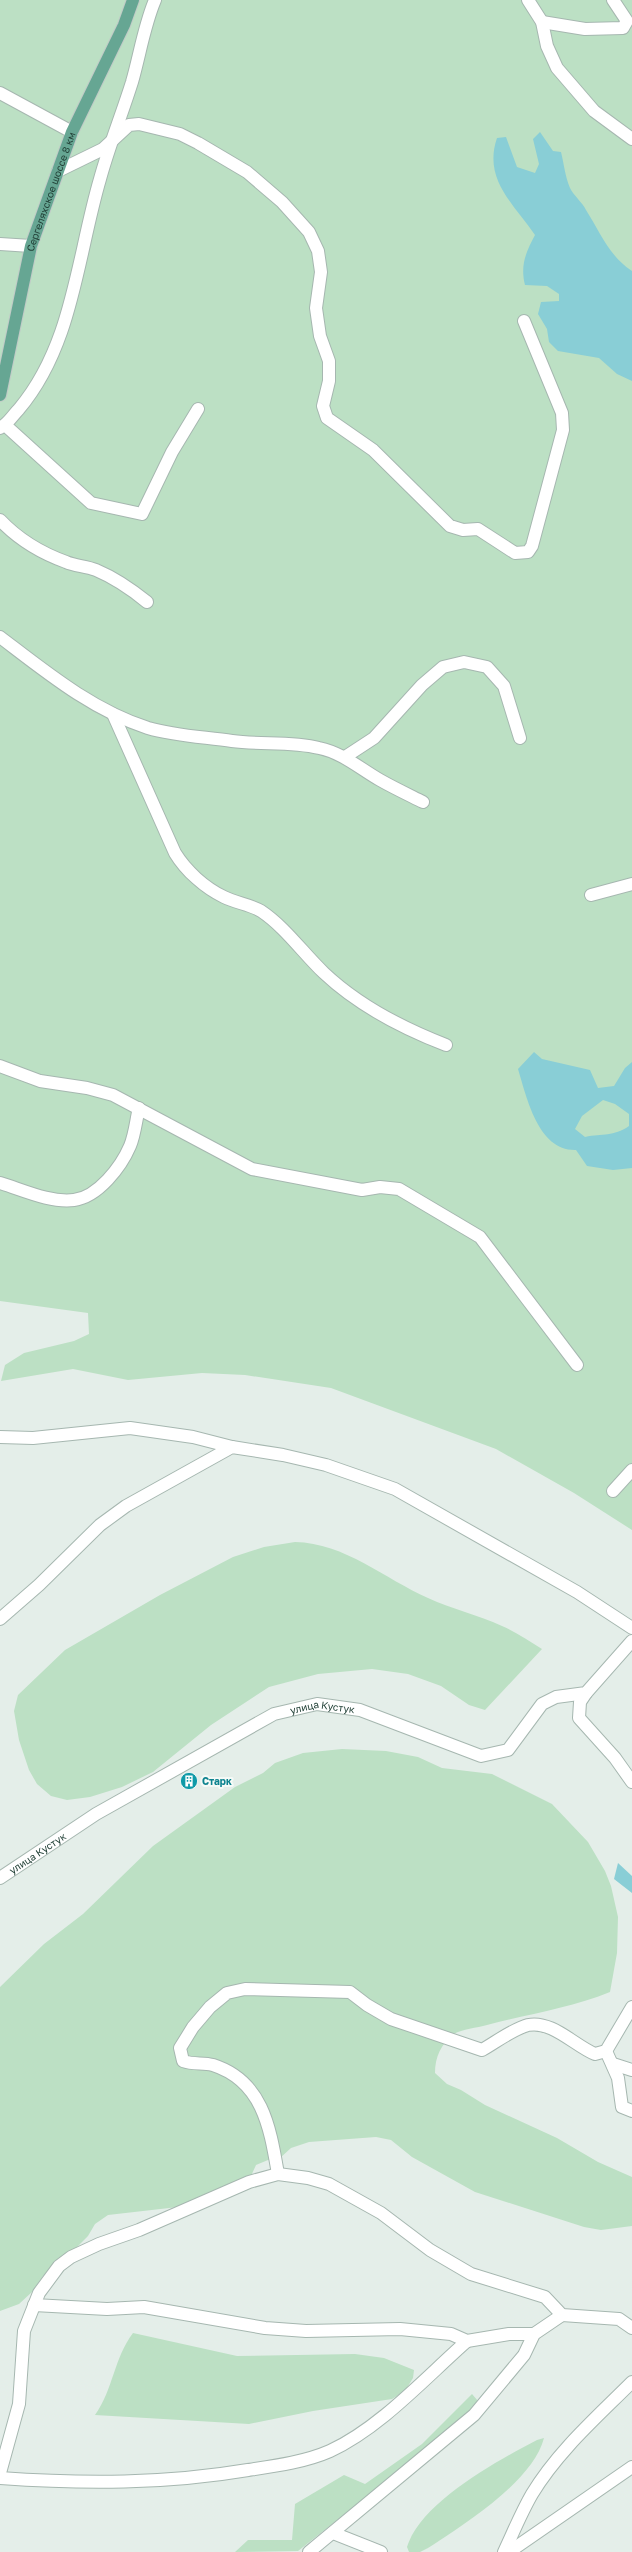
<svg xmlns="http://www.w3.org/2000/svg" width="632" height="2552" viewBox="0 0 632 2552" font-family="'Golos Text',sans-serif">
	<style>
		.green { fill: #bce0c4 }
		.water { fill: #89ced6; fill-rule: evenodd }
		.lines { fill: none; stroke-linecap: round; stroke-linejoin: round }
		.minor-casing { stroke: #a6b7b0; stroke-width: 14 }
		.major-casing { stroke: #c1cac7; stroke-width: 14 }
		.minor { stroke: #fff; stroke-width: 12 }
		.major { stroke: #66a693; stroke-width: 12 }
		.labels { text-anchor: middle; dominant-baseline: central; stroke-width: 4; stroke-linejoin: round; paint-order: stroke }
		.street-label { font-size: 10px; fill: #224137; stroke: #f5faf7 }
		.culture-label { font-size: 10px; font-weight: bold; fill: #0d838f; stroke: #f5faf7; text-anchor: start }
	</style>
	<rect width="100%" height="100%" fill="#e4eee9"/>
	<path class="green" d="M0 0H632V1530L574 1493 496 1449 331 1388 245 1375 202 1373 128 1380 73 1369 1 1381 5 1365 24 1353 74 1341 89 1334 88 1313 0 1301Z
		M295 1542C345 1543 385 1579 428 1598 452 1609 478 1615 502 1626 516 1632 529 1641 542 1649L485 1710 469 1705 441 1686 408 1674 372 1669 318 1674 269 1687 211 1725 153 1772 122 1787 90 1797 67 1800 51 1796 37 1784 29 1770 19 1740 14 1711 18 1695 65 1650 160 1595 233 1557 264 1547Z
		M342 1749 386 1751 418 1757 442 1768 492 1774 552 1804 588 1842 605 1871 611 1886 618 1917 617 1953 610 1992C571 2008 528 2014 487 2025 477 2028 462 2029 454 2034 441 2044 435 2057 435 2073L447 2084 461 2090 485 2105 557 2138 598 2162 632 2177V2226L601 2230 584 2227 475 2192 412 2157 391 2140 376 2137 309 2142 291 2148 280 2158 268 2160 256 2165 251 2176 178 2207 108 2215 95 2224 88 2236 75 2249 43 2276 32 2292 19 2304 0 2311V1987L44 1944 83 1914 153 1846 235 1787 263 1773 275 1763 303 1753Z
		M133 2333 237 2356 355 2354 384 2358 414 2370 413 2378 405 2391 392 2399 313 2411 249 2424 95 2415C113 2390 114 2358 133 2333Z
		M472 2394 478 2401 452 2429 298 2551 235 2552 248 2540H292L295 2504 344 2475 365 2484 422 2444Z
		M544 2438C533 2481 465 2524 428 2548L420 2552H409L407 2547C421 2502 497 2461 537 2440Z"/>
	<path class="water" d="M540 132 553 151 561 152C564 164 565 176 570 188 574 196 582 202 586 210 600 232 609 256 632 271V381L617 374 599 358 558 351 549 342 547 329 538 314 541 302 559 301V294L547 286 525 285C520 265 526 252 535 235 513 203 483 179 497 138L506 137 517 167 535 173 539 164 533 139Z
		M534 1052 542 1059 590 1070 598 1088 614 1086 625 1068 632 1062V1168L613 1170 587 1166 576 1150C538 1151 527 1098 518 1069ZM603 1100 615 1104 629 1114V1126C613 1137 603 1133 585 1137L575 1129 582 1116Z
		M618 1863 632 1876V1893L614 1879Z"/>
	<g class="lines">
		<defs>
			<g id="minor">
				<path d="M528 0 542 22 547 46 557 68 594 111 632 139"/>
				<path d="M542 22 585 29 623 28 627 21 613 0"/>
				<path d="M0 93 72 132"/>
				<path d="M58 171 103 149 129 125 139 124 180 134 198 143 247 172 282 202 309 232 318 251 321 272 316 308 320 336 329 361V381L323 406 327 418 373 450 450 526 463 530 478 529 515 553 528 552 532 546 563 430 562 413 524 321"/>
				<path d="M0 244 31 246"/>
				<path d="M5 425 91 503 142 514 172 452 198 409"/>
				<path d="M0 428C8 424 13 415 19 409 73 345 77 257 100 179 109 146 122 114 132 82 140 54 144 26 155 0"/>
				<path d="M0 520C18 539 41 553 66 562 75 566 86 566 96 570 115 578 131 589 147 602"/>
				<path d="M0 637C46 672 92 710 148 728 175 736 205 737 232 741 261 745 291 741 319 748 343 753 359 768 380 780 394 788 409 795 423 802"/>
				<path d="M113 714 175 853C186 871 205 888 224 897 236 903 249 904 261 911 285 927 303 953 324 973 359 1006 402 1028 446 1045"/>
				<path d="M345 757 374 738 422 685 443 667 464 662 487 667 504 686 520 738"/>
				<path d="M591 895 632 884"/>
				<path d="M0 1066 40 1081 87 1088 113 1095 252 1169 362 1190 380 1187 399 1189 480 1237 577 1365"/>
				<path d="M0 1183C23 1190 50 1203 74 1200 98 1197 121 1167 130 1146 135 1134 136 1120 139 1108"/>
				<path d="M0 1437 33 1438 130 1428 193 1437 232 1447"/>
				<path d="M613 1491 632 1470"/>
				<path d="M0 1619 39 1585 100 1525 126 1506 232 1447 283 1455 326 1465 395 1489 577 1592 632 1628"/>
				<path d="M586 1693 580 1702 579 1718 615 1758 632 1782"/>
				<path id="s1" d="M0 1878 96 1814 274 1714 317 1704 360 1710 481 1756 508 1750 542 1704 556 1697 586 1693 632 1641"/>
				<path d="M606 2051 618 2078 622 2107 632 2111"/>
				<path d="M613 2064 632 2070"/>
				<path d="M278 2174C270 2128 263 2081 213 2065 203 2062 194 2065 183 2061L180 2048 193 2027 210 2007 227 1993 245 1989 350 1992 367 2005 391 2019 482 2050C496 2042 513 2029 528 2025 552 2020 575 2046 595 2054L606 2051 632 2007"/>
				<path d="M34 2305 107 2309 144 2307 265 2328 306 2331 400 2329 451 2334 467 2341 509 2334H534"/>
				<path d="M0 2473 19 2404 24 2331 39 2293 59 2266 71 2257 99 2244 139 2230 249 2182 278 2174 308 2178 329 2184 381 2213 430 2250 471 2274 545 2297 562 2315 619 2319 632 2328"/>
				<path d="M0 2478C84 2484 165 2484 248 2470 275 2466 305 2462 330 2451 380 2428 426 2377 467 2341"/>
				<path d="M333 2533 381 2552"/>
				<path d="M309 2552 474 2415 524 2355 534 2334 562 2315"/>
				<path d="M504 2552C513 2533 521 2513 532 2494 558 2451 597 2417 632 2382"/>
				<path d="M509 2552 632 2467"/>
			</g>
			<g id="major">
				<path id="s2" d="M0 395 31 246 72 132 124 25 133 0"/>
			</g>
		</defs>
		<use href="#minor" class="minor-casing"/>
		<use href="#major" class="major-casing"/>
		<use href="#minor" class="minor"/>
		<use href="#major" class="major"/>
	</g>
	<defs>
		<symbol id="building-disc" viewBox="-11 -11 22 22"><circle r="9.5" fill="#0f9aa8" stroke="#f5faf7"/><path d="M-4-6H4V6H1V3H-1V6H-4ZM-2.5-4.3h1.7v1.8h-1.7ZM.8-4.3h1.7v1.8H.8ZM-2.5-1h1.7V.8h-1.7ZM.8-1h1.7V.8H.8Z" fill="#fff"/></symbol>
	</defs>
	<g fill-rule="evenodd">
		<use href="#building-disc" x="179" y="1771" width="20" height="20"/>
	</g>
	<g class="labels">
		<g class="street-label">
			<text stroke="none"><textPath href="#s2" startOffset="210">Сергеляхское шоссе 8 км</textPath></text>
			<text stroke="none"><textPath href="#s1" startOffset="369">улица Кустук</textPath></text>
			<text stroke="none"><textPath href="#s1" startOffset="45">улица Кустук</textPath></text>
		</g>
		<g class="culture-label">
			<text x="202" y="1781">Старк</text>
		</g>
	</g>
</svg>
